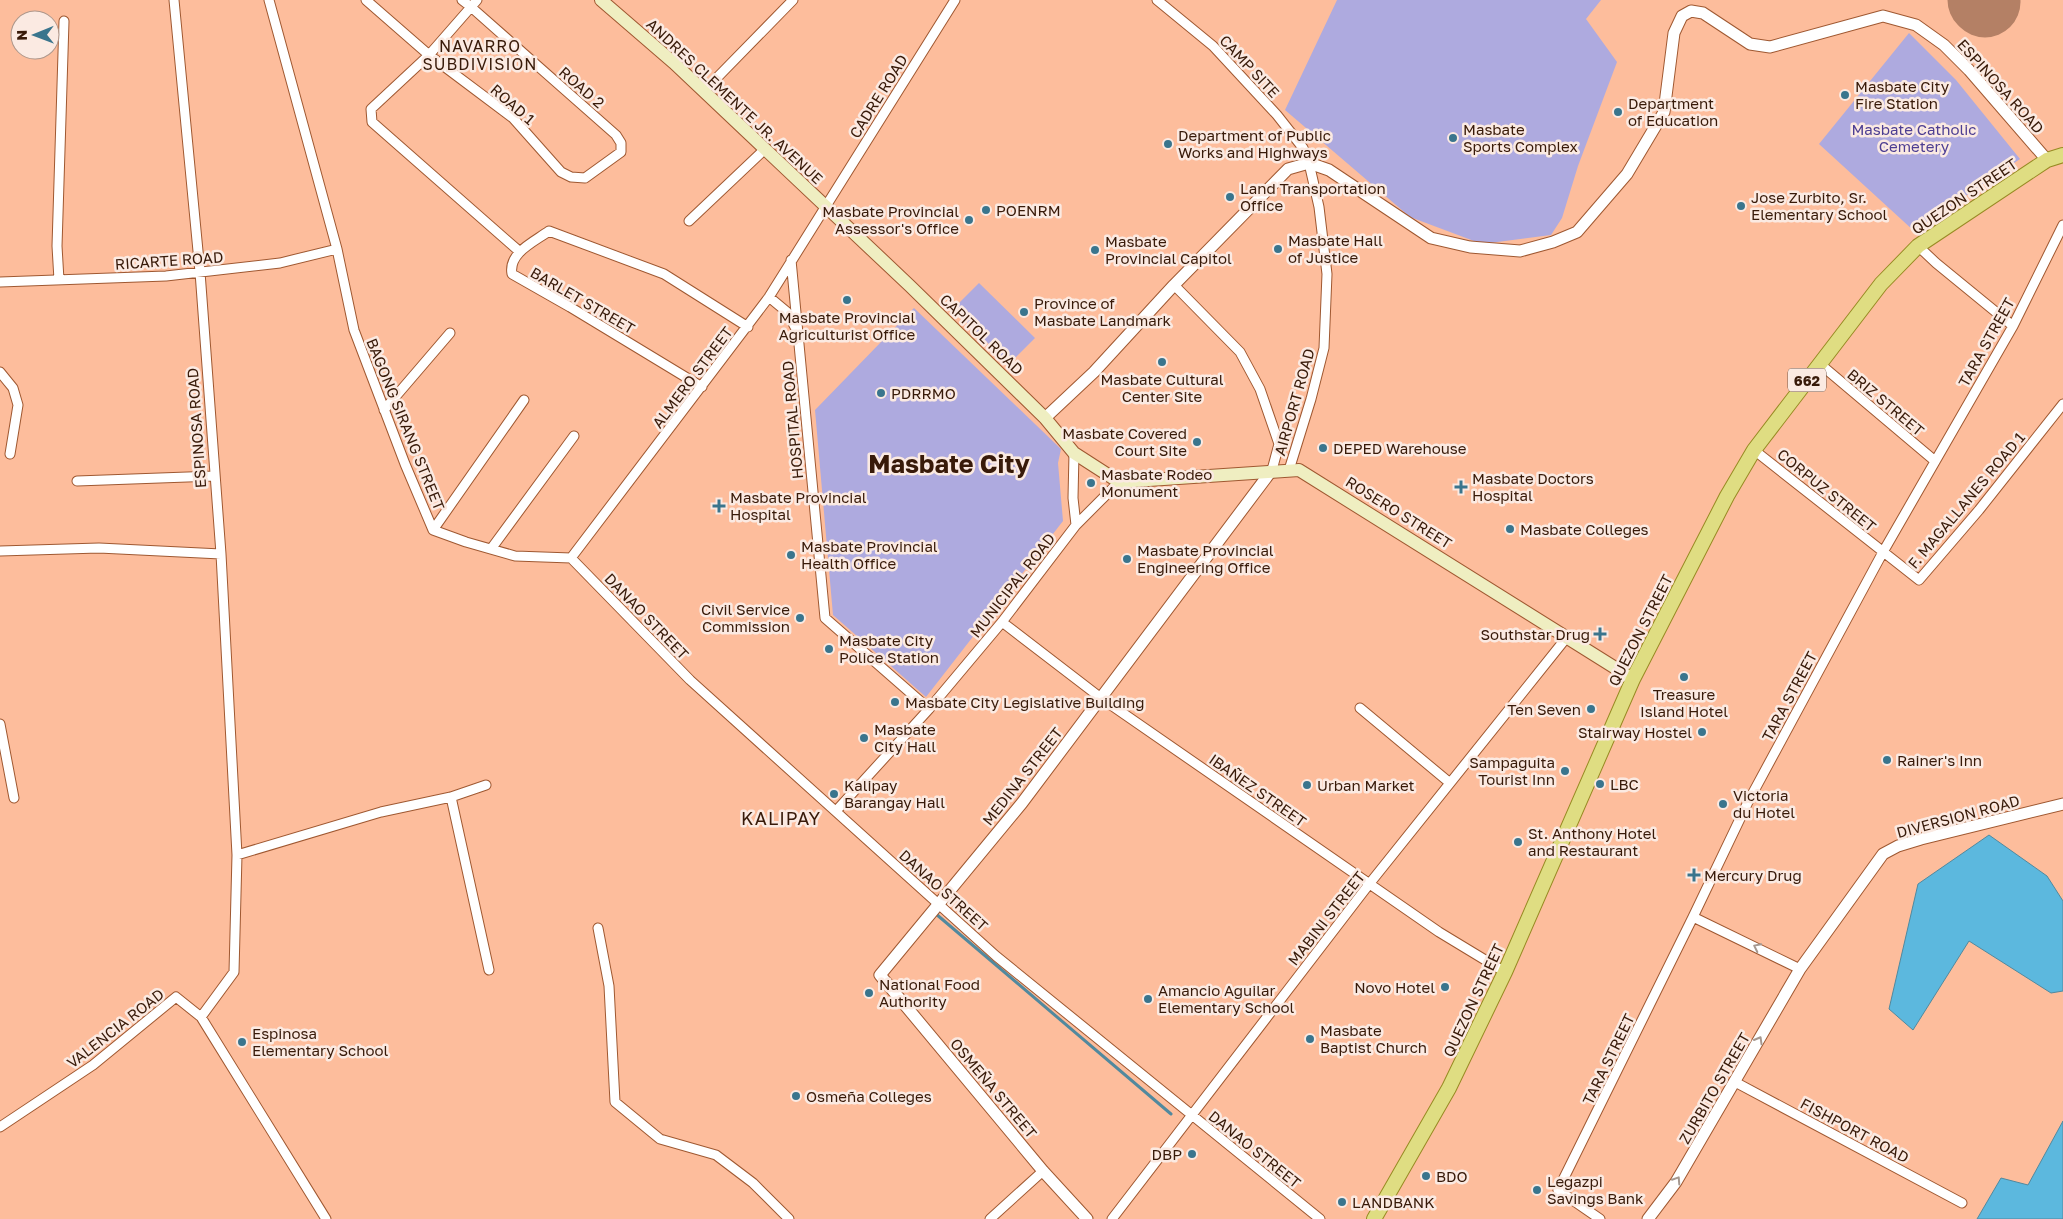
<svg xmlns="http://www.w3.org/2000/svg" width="2063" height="1219" viewBox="0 0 2063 1219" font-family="'Golos Text',sans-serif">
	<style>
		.green { fill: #aeaadf }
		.water { fill: #5cb8de; stroke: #51899e }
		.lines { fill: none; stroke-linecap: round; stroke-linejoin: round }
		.stream { stroke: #51899e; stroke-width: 3 }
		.runway { stroke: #b48065; stroke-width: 71 }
		.minor-casing { stroke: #9f5831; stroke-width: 11 }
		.tertiary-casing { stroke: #9f5831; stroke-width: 13 }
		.secondary-casing { stroke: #9f5831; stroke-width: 14 }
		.primary-casing { stroke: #978a22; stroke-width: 16 }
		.minor { stroke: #fff; stroke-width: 9 }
		.tertiary { stroke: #fff; stroke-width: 11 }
		.secondary { stroke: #efeec1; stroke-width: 12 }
		.primary { stroke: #dfdd82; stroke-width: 14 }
		.oneway { stroke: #a59890 }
		.poi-dot { fill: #3a758d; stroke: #fbeae2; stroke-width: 2 }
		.labels { text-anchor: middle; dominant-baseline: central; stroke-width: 5; stroke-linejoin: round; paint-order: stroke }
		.shield { fill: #fbeae2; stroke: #72584a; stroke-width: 1 }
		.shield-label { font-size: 14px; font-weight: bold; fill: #381a09 }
		.street-label { font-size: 15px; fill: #381a09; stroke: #fbeae2 }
		.poi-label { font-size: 15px; fill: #381a09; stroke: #fbeae2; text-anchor: start }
		.park-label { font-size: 15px; fill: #4d3e92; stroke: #fbeae2 }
		.neighbourhood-label { font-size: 16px; letter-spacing: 1px; fill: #381a09; stroke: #fbeae2 }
		.quarter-label { font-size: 18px; letter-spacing: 1px; fill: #381a09; stroke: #fbeae2 }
		.town-label { font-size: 25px; font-weight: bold; fill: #381a09; stroke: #fbeae2 }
	</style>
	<rect width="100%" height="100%" fill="#fdbd9c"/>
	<path class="green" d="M1337 0H1601L1586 19 1617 62 1578 166 1562 218 1551 235 1482 244 1410 217 1285 110Z
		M1909 33 1956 80 2020 159 1914 231 1819 144Z
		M979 283 1035 338 1009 364 953 309Z
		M914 308 1061 449 1058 463 1063 521 926 697 833 615 815 410Z"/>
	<path class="water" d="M1989 835 2047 876 2063 901V991L2051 993 1969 941 1913 1030 1889 1009 1918 884Z
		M2063 1121V1219H1977L2001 1178 2028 1185Z"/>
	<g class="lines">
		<path class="stream" d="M936 914 1171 1114"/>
		<path class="runway" d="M1983 0 1985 2"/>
		<defs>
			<path id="minor" d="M269 0 337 249 354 330 405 464 433 530 466 542 515 556 571 558
				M366 0 429 55 371 109 372 122 520 252
				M462 0 471 7 616 135 621 143V152L585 178 571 177 561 172 513 118 429 55 471 7 477 0
				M1157 0 1213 46 1277 115 1303 148 1309 163 1319 207 1327 274 1324 348 1311 399 1289 470
				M704 91 793 0
				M689 221 765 149
				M1918 246 1936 263 2013 326
				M791 260 825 618 929 709
				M59 280 57 246 64 21
				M0 282 166 276 280 263 337 249
				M1174 285 1240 352 1260 389 1279 444 1272 470
				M769 297 787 312 796 329
				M1820 364 1935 461
				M0 372 13 388 18 405 10 454
				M702 387 570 307 512 274C508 253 534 242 549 231L664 274 748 327
				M384 410 450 333
				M1754 450 1919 580 1979 510 2063 404
				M1074 453 1073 498 1076 525
				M77 481 215 476
				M433 530 524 400
				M491 549 574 436
				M0 551 99 548 221 554
				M571 558 690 680 996 956 1320 1219
				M571 558 769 297 955 0
				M1002 622 1101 698 1439 932 1505 972
				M1360 708 1450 783
				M0 724 14 798
				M451 797 489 970
				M836 811 929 709 1002 622 1076 525 1119 482
				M237 855 381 812 451 797 486 785
				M1693 917 1800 969
				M598 928 609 986 615 1102 660 1139 716 1155 753 1183 789 1219
				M201 1017 326 1219
				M1735 1082 1962 1203
				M0 1127 93 1065 176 997 201 1017 234 972 237 855 221 554 200 272 174 0
				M990 1219 1043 1171
				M1112 1219 1370 883 1567 637
				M1600 1219 1558 1190 1693 917 1748 802 1883 552 2013 326 2063 225"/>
			<path id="tertiary" d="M1045 418 1094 372 1174 285 1288 169 1309 163 1329 170 1431 238 1470 247 1520 251 1553 242 1577 232 1627 174 1664 112 1674 33 1682 16 1691 11 1703 13 1750 44 1770 47 1883 16 1916 25 1944 45 1969 70 2047 160
				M1087 1219 1043 1171 880 975 1022 803 1272 470
				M1648 1219 1676 1182 1800 969 1883 854 1898 846 1921 839 2063 804"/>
			<path id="secondary" d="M601 0 674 63 910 286 1045 418 1074 453 1119 482 1299 470 1633 679"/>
			<path id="primary" d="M1374 1219 1449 1088 1505 972 1633 679 1727 496 1754 450 1881 284 1918 246 2047 160 2063 155"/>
		</defs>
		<use href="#minor" class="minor-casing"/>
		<use href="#tertiary" class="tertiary-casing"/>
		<use href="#secondary" class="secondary-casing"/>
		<use href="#primary" class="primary-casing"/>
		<use href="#minor" class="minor"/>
		<use href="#tertiary" class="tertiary"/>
		<use href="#secondary" class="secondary"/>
		<use href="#primary" class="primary"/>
	</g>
	<defs><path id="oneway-chevron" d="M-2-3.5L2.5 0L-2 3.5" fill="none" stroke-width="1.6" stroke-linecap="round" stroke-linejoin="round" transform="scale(1.25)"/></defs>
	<g class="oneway">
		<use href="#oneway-chevron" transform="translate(1757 947) rotate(-154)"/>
		<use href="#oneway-chevron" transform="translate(1759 1040) rotate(-60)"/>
		<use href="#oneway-chevron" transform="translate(1677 1180) rotate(-57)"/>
	</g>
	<g class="poi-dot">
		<circle cx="1845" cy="95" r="5"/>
		<circle cx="1618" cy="112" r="5"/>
		<circle cx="1453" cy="138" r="5"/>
		<circle cx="1168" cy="144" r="5"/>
		<circle cx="1230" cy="197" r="5"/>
		<circle cx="1741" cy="206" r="5"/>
		<circle cx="986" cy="210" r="5"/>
		<circle cx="969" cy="220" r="5"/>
		<circle cx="1278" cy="249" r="5"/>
		<circle cx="1095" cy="250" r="5"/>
		<circle cx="847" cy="300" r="5"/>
		<circle cx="1024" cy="312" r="5"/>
		<circle cx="1162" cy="362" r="5"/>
		<circle cx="881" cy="393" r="5"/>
		<circle cx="1197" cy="442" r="5"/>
		<circle cx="1323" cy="448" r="5"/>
		<circle cx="1091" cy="483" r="5"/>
		<path d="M1458.5 479.5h5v5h5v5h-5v5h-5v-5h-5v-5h5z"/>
		<path d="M716.5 498.5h5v5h5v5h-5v5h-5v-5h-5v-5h5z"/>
		<circle cx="1510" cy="529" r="5"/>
		<circle cx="791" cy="555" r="5"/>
		<circle cx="1127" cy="559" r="5"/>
		<circle cx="800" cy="618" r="5"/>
		<path d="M1597.5 626.5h5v5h5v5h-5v5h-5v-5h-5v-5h5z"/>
		<circle cx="829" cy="649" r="5"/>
		<circle cx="1684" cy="677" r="5"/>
		<circle cx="895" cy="702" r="5"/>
		<circle cx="1591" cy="709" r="5"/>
		<circle cx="1702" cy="732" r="5"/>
		<circle cx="864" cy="738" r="5"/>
		<circle cx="1887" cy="760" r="5"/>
		<circle cx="1565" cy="771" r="5"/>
		<circle cx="1600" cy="784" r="5"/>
		<circle cx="1307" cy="785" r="5"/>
		<circle cx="834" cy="794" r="5"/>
		<circle cx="1723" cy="804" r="5"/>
		<circle cx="1518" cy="842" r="5"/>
		<path d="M1691.5 867.5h5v5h5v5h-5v5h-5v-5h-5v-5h5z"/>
		<circle cx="1445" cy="987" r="5"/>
		<circle cx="869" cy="993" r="5"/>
		<circle cx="1148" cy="999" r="5"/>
		<circle cx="1310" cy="1039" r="5"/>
		<circle cx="242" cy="1042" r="5"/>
		<circle cx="796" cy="1096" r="5"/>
		<circle cx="1192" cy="1154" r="5"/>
		<circle cx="1426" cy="1176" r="5"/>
		<circle cx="1537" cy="1190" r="5"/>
		<circle cx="1342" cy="1202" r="5"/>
	</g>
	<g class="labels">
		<rect class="shield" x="1788" y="368.5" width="38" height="23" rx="4"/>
		<g class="shield-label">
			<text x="1807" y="380">662</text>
		</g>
		<g class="street-label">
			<text transform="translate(1250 66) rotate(47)">CAMP SITE</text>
			<text transform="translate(2001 86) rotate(48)">ESPINOSA ROAD</text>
			<text transform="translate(582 87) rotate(41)">ROAD 2</text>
			<text transform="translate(878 96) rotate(-58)">CADRE ROAD</text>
			<text transform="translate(735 101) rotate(43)">ANDRES CLEMENTE JR. AVENUE</text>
			<text transform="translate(513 104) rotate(41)">ROAD 1</text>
			<text transform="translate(1964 196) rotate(-34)">QUEZON STREET</text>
			<text transform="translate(169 260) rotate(-4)">RICARTE ROAD</text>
			<text transform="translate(583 300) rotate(30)">BARLET STREET</text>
			<text transform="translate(982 334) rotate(44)">CAPITOL ROAD</text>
			<text transform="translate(1986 342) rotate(-61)">TARA STREET</text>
			<text transform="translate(692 377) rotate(-53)">ALMERO STREET</text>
			<text transform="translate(1294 402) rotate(-74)">AIRPORT ROAD</text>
			<text transform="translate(1886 402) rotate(40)">BRIZ STREET</text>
			<text transform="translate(792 420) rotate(-95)">HOSPITAL ROAD</text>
			<text transform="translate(406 424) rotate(68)">BAGONG SIRANG STREET</text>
			<text transform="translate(196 428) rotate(-94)">ESPINOSA ROAD</text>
			<text transform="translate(1827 490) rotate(39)">CORPUZ STREET</text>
			<text transform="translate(1966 500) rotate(-50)">F. MAGALLANES ROAD 1</text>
			<text transform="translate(1399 512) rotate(32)">ROSERO STREET</text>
			<text transform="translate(1012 585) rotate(-52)">MUNICIPAL ROAD</text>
			<text transform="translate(647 616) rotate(46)">DANAO STREET</text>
			<text transform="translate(1640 630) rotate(-63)">QUEZON STREET</text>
			<text transform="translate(1789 696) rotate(-62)">TARA STREET</text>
			<text transform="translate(1022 776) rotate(-52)">MEDINA STREET</text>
			<text transform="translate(1258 790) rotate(35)">IBAÑEZ STREET</text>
			<text transform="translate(1958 816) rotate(-15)">DIVERSION ROAD</text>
			<text transform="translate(944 890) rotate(42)">DANAO STREET</text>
			<text transform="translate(1326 918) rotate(-52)">MABINI STREET</text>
			<text transform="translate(1473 1000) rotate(-65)">QUEZON STREET</text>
			<text transform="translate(115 1028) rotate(-38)">VALENCIA ROAD</text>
			<text transform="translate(1608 1059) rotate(-64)">TARA STREET</text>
			<text transform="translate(994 1088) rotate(50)">OSMEÑA STREET</text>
			<text transform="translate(1714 1088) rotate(-60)">ZURBITO STREET</text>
			<text transform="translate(1855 1130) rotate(28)">FISHPORT ROAD</text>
			<text transform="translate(1255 1149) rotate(39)">DANAO STREET</text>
		</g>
		<g class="poi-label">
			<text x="1855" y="86">Masbate City<tspan x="1855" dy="17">Fire Station</tspan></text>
			<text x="1628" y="103">Department<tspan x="1628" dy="17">of Education</tspan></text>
			<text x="1463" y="129">Masbate<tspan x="1463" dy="17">Sports Complex</tspan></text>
			<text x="1178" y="135">Department of Public<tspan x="1178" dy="17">Works and Highways</tspan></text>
			<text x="1240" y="188">Land Transportation<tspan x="1240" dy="17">Office</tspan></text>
			<text x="1751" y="197">Jose Zurbito, Sr.<tspan x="1751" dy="17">Elementary School</tspan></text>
			<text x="996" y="210">POENRM</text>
			<text x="959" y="211" text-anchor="end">Masbate Provincial<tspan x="959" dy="17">Assessor's Office</tspan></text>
			<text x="1288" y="240">Masbate Hall<tspan x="1288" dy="17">of Justice</tspan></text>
			<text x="1105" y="241">Masbate<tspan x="1105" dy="17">Provincial Capitol</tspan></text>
			<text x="1034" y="303">Province of<tspan x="1034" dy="17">Masbate Landmark</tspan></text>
			<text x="847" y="317" text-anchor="middle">Masbate Provincial<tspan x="847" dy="17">Agriculturist Office</tspan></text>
			<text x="1162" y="379" text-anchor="middle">Masbate Cultural<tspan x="1162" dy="17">Center Site</tspan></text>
			<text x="891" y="393">PDRRMO</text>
			<text x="1187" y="433" text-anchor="end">Masbate Covered<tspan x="1187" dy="17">Court Site</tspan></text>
			<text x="1333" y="448">DEPED Warehouse</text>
			<text x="1101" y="474">Masbate Rodeo<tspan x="1101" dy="17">Monument</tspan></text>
			<text x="1472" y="478">Masbate Doctors<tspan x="1472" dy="17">Hospital</tspan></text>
			<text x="730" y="497">Masbate Provincial<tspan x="730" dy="17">Hospital</tspan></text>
			<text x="1520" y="529">Masbate Colleges</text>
			<text x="801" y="546">Masbate Provincial<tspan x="801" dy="17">Health Office</tspan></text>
			<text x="1137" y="550">Masbate Provincial<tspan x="1137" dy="17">Engineering Office</tspan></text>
			<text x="790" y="609" text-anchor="end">Civil Service<tspan x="790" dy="17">Commission</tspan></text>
			<text x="1590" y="634" text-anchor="end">Southstar Drug</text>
			<text x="839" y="640">Masbate City<tspan x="839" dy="17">Police Station</tspan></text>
			<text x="1684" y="694" text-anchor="middle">Treasure<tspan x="1684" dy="17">Island Hotel</tspan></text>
			<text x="905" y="702">Masbate City Legislative Building</text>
			<text x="1581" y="709" text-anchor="end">Ten Seven</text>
			<text x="874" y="729">Masbate<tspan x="874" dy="17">City Hall</tspan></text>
			<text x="1692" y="732" text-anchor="end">Stairway Hostel</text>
			<text x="1897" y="760">Rainer's Inn</text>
			<text x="1555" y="762" text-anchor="end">Sampaguita<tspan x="1555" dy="17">Tourist Inn</tspan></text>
			<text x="1610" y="784">LBC</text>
			<text x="844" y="785">Kalipay<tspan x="844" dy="17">Barangay Hall</tspan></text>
			<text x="1317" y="785">Urban Market</text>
			<text x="1733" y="795">Victoria<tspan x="1733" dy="17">du Hotel</tspan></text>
			<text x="1528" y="833">St. Anthony Hotel<tspan x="1528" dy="17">and Restaurant</tspan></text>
			<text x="1704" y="875">Mercury Drug</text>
			<text x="879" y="984">National Food<tspan x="879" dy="17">Authority</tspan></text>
			<text x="1435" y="987" text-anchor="end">Novo Hotel</text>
			<text x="1158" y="990">Amancio Aguilar<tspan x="1158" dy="17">Elementary School</tspan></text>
			<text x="1320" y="1030">Masbate<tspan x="1320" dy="17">Baptist Church</tspan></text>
			<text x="252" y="1033">Espinosa<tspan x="252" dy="17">Elementary School</tspan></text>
			<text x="806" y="1096">Osmeña Colleges</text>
			<text x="1182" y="1154" text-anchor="end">DBP</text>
			<text x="1436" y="1176">BDO</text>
			<text x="1547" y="1181">Legazpi<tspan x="1547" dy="17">Savings Bank</tspan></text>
			<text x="1352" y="1202">LANDBANK</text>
		</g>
		<g class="park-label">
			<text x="1914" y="129">Masbate Catholic<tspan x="1914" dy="17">Cemetery</tspan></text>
		</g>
		<g class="neighbourhood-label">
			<text x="480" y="46">NAVARRO<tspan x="480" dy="18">SUBDIVISION</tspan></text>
		</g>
		<g class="quarter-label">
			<text x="781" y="818">KALIPAY</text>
		</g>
		<g class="town-label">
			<text x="949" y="463">Masbate City</text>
		</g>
	</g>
	<g transform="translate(35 35) rotate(269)"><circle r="24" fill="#fbeae2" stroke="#ad978b"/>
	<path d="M0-4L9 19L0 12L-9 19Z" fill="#3a758d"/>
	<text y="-8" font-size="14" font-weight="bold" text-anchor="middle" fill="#381a09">N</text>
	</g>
</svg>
